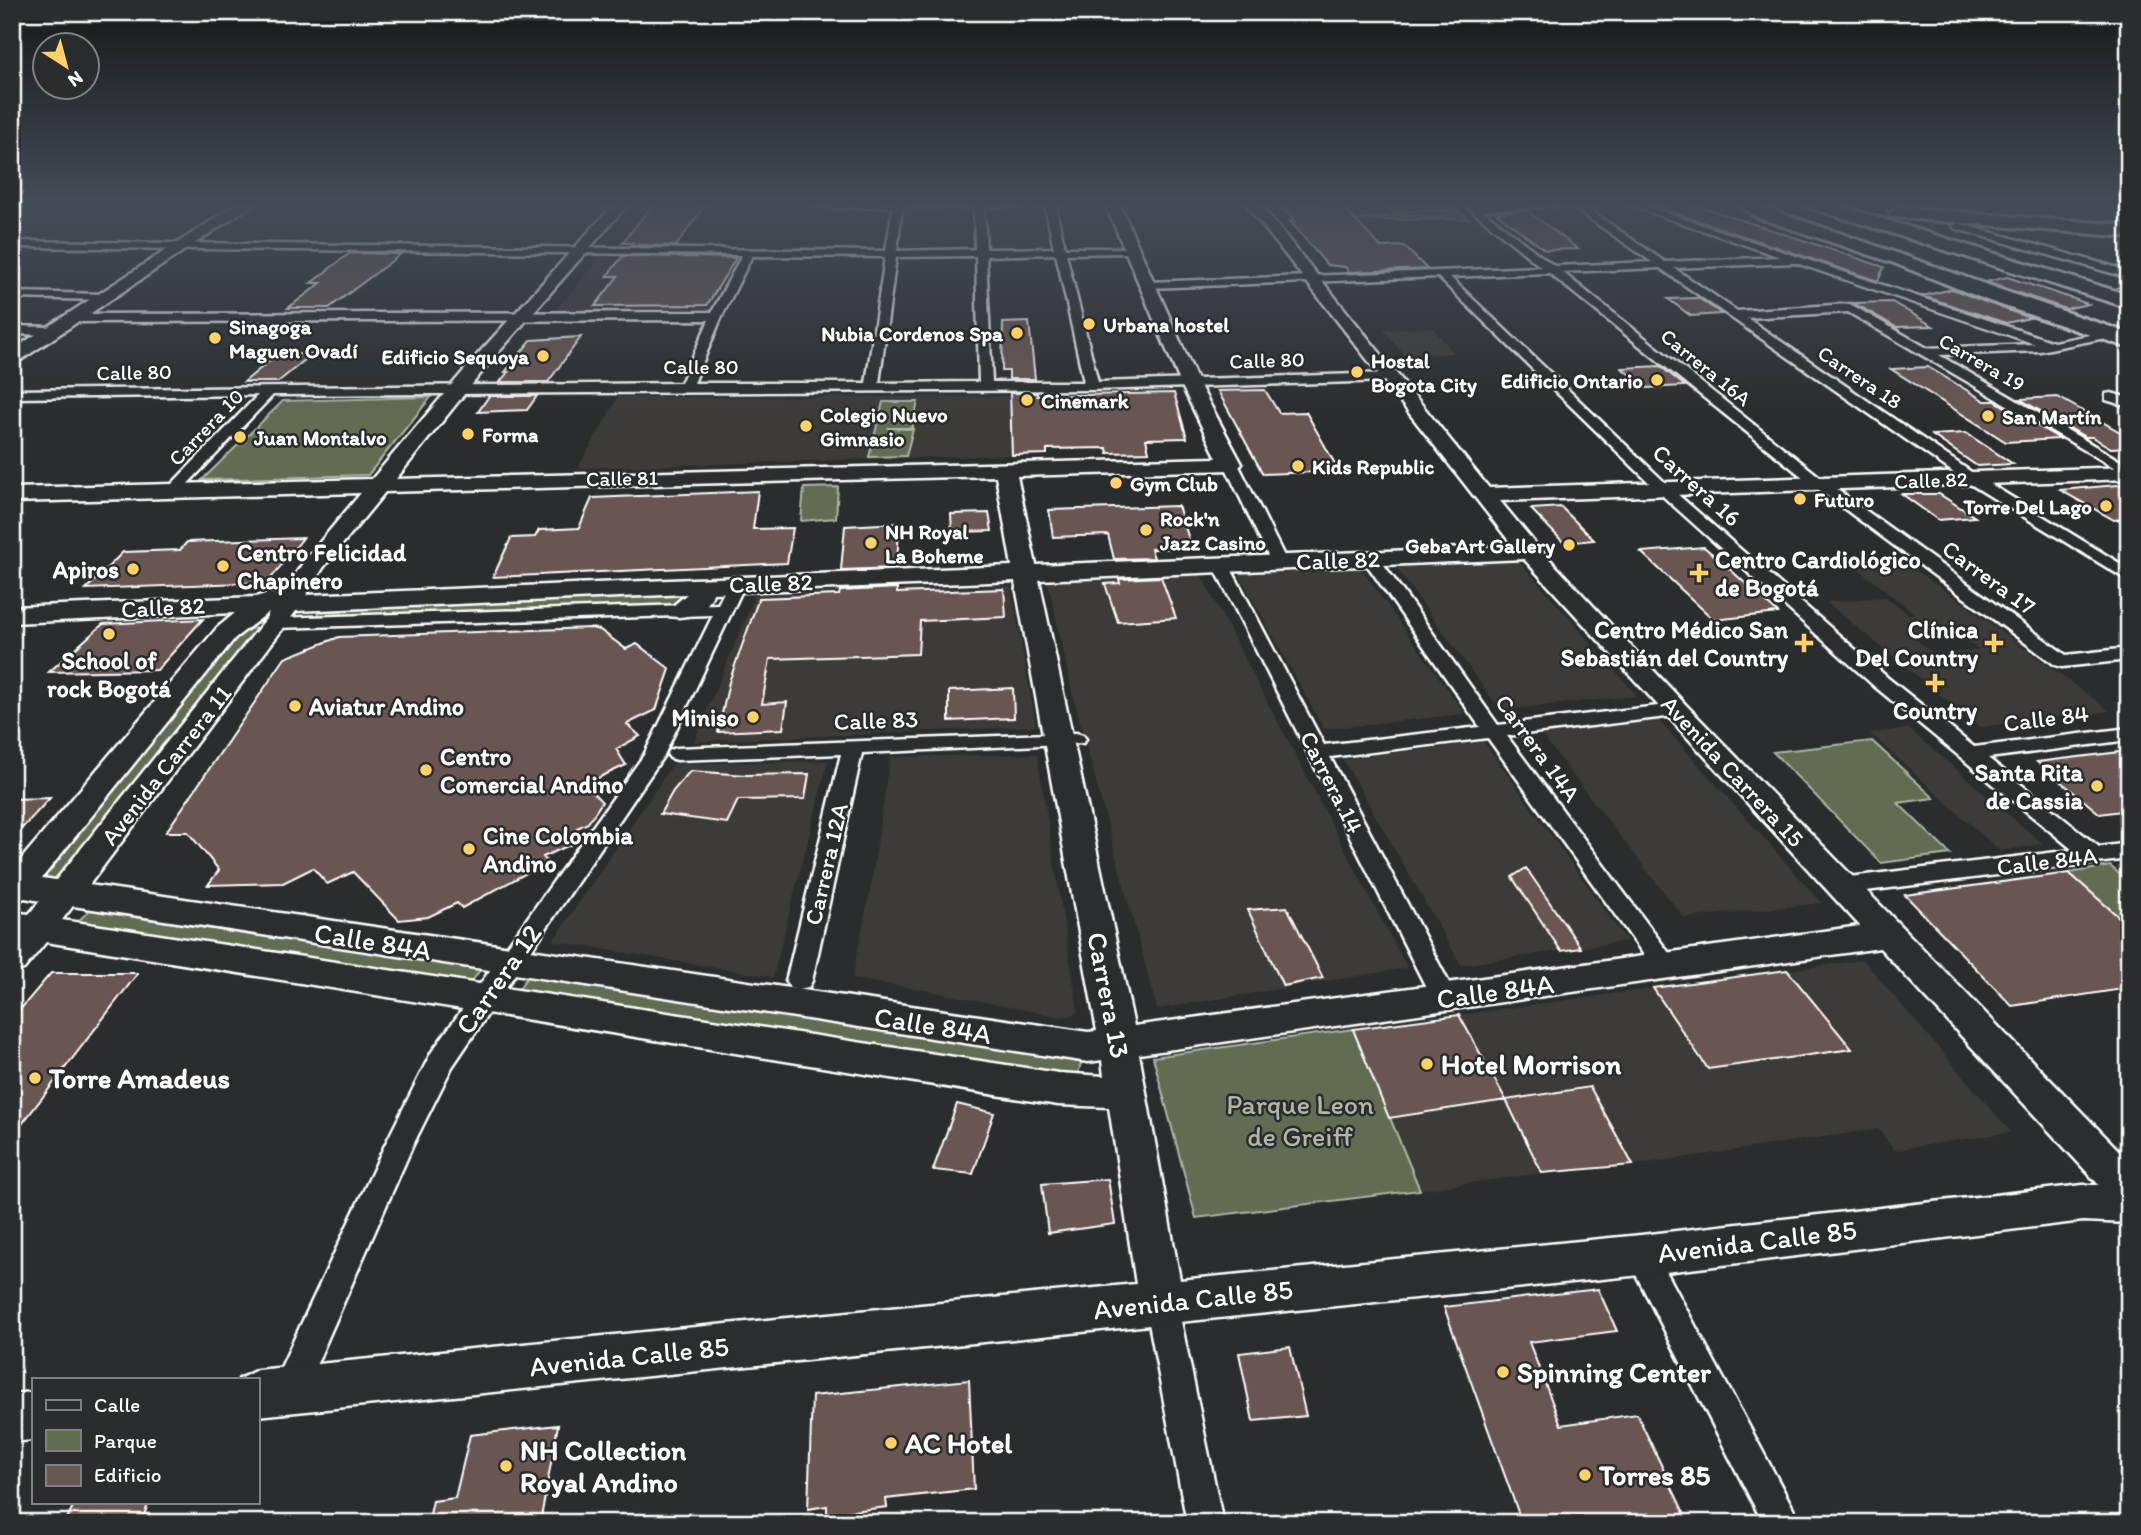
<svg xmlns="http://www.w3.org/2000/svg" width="2141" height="1535" viewBox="0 0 2141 1535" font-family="Itim,sans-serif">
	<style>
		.built { fill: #3d3a39; fill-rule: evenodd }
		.green { fill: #626c52; stroke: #b0b6a8; stroke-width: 2 }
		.building { fill: #695753; stroke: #fff; stroke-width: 2 }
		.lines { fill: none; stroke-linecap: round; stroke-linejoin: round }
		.street-casing { stroke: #fff; stroke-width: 5 }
		.secondary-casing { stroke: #fff; stroke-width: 5 }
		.highway-casing { stroke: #fff; stroke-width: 6 }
		.street { fill: #2a2d2e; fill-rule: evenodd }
		.secondary { fill: #2a2d2e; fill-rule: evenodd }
		.highway { fill: #2a2d2e; fill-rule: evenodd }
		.poi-dot { fill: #ffd166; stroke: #2a2d2e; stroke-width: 2.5 }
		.labels { text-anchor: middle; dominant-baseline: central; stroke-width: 5; stroke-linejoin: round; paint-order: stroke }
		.far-poi-label { font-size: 21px; font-weight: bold; fill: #fff; stroke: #2a2d2e; text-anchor: start }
		.far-street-label { font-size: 21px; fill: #fff; stroke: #2a2d2e }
		.street-label { font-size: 24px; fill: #fff; stroke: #2a2d2e }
		.poi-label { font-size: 24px; font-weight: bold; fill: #fff; stroke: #2a2d2e; text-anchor: start }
		.near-street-label { font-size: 28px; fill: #fff; stroke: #2a2d2e }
		.near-poi-label { font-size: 28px; font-weight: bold; fill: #fff; stroke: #2a2d2e; text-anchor: start }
		.near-park-label { font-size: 28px; fill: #b0b6a8; stroke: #2a2d2e }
	</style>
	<rect width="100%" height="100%" fill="#2a2d2e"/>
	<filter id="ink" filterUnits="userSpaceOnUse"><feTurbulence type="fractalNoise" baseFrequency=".0143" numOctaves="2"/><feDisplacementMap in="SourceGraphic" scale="14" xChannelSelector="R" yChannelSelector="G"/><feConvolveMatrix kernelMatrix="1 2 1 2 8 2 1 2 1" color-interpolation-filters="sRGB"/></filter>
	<g filter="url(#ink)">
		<path class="built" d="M743 254 709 312 553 313 602 255Z
			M1432 327 1454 353 1404 355 1383 329Z
			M1010 396 1012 455 578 468 618 397Z
			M1512 553 1637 696 1500 710 1392 562Z
			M1898 558 1960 601 2110 711 1980 727 1826 602 1885 597 1909 614H1915L1850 562ZM1958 633 1979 650 1935 655 1915 639Z
			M1358 564 1465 714 1324 729 1237 571Z
			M1201 575 1407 968 1157 1009 1072 692 1048 582Z
			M1011 586 1036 726 694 742 755 595Z
			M1651 712 1822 903 1684 918 1537 729Z
			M1909 729 2043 844 2000 851 1870 733Z
			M1484 742 1627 941 1461 965 1343 759Z
			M1037 754 1078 1011 1074 1015 1060 1017 930 991 852 979 871 886 890 757Z
			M828 761 773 977 553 941 673 764Z
			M1863 960 2011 1132 1894 1150 1878 1129 1633 1165 1542 1173 1420 1190 1353 1029Z"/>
		<path class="green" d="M1382 203H1448L1458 210 1392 212Z
			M1460 212 1468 219 1355 220 1400 214 1438 217Z
			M431 397 368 475 202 480 283 401Z
			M883 402H918L912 428H887L913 429 906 456 869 457Z
			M838 487 836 518 801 521 804 488Z
			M685 590 680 607 314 620 325 603Z
			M265 628 65 883 40 879 243 629Z
			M1872 741 1934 798 1898 803 1950 854 1881 863 1773 752Z
			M2110 866 2129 882V926L2069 873Z
			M94 906 484 965 469 985 75 924Z
			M529 974 1082 1059 1076 1083 515 994Z
			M1353 1029 1420 1190 1196 1218 1153 1057Z"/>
		<path class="building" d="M1279 203H1339L1381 247 1404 246 1427 269 1349 272 1345 267 1327 265 1290 221H1295Z
			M1645 203H1690L1884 267 1878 281Z
			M653 204H706L676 246 631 245 633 243H622Z
			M1528 211 1578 249 1545 250 1495 212Z
			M350 253 401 254 329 308H288L321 283H311Z
			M623 256 736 258 707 305 595 306 618 276H607Z
			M2007 277 2074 299 2088 304 2066 309 1986 282Z
			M1952 289 1988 303 2030 318 2006 323 1923 296Z
			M1698 298 1722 314 1691 316 1668 299Z
			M1892 302 1933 326 1896 327 1854 303Z
			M1029 322 1035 379H1009V371H1002L1003 323Z
			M581 337 548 382H500L508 372H505L531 340Z
			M278 354H312L278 382H244Z
			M1660 366 1685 386 1646 388 1622 368Z
			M1928 367 1985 401H1995L2060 439 2006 442 1891 369Z
			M1265 390 1279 413 1306 412 1339 471 1263 474 1218 391Z
			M1010 393H1037V396L1174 393 1187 438 1146 439 1149 452 1108 453 1107 448 1047 449V454L1012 455Z
			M489 396H537L527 410 478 412Z
			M2058 397 2129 437V447L2111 448 2092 437H2085L2020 399Z
			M1966 433 2013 464 1977 466 1932 435Z
			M2129 484V518L2114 520 2060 490Z
			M758 491 753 529 793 528 787 563 493 577 511 538 535 537 539 530 579 528 592 498Z
			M1902 494H1939L1975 517 1938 520Z
			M1178 506 1192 548 1151 549 1154 558 1114 559 1108 535 1053 537 1049 510Z
			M1561 507 1594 540 1564 543 1531 509Z
			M989 513 992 531 952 532 951 514Z
			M899 523 897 568 841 570 845 526Z
			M303 538 268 582 86 589 123 552 180 550 187 542Z
			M1704 547 1723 563 1778 613 1714 620 1641 552Z
			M1161 577 1176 618 1118 622 1105 584 1120 583 1119 579Z
			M897 588V593L1004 589 1006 617 920 621 918 654 770 659 762 704 787 702 783 729 718 732 729 682 759 598 839 595 840 591Z
			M203 619 157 670 49 672 103 624Z
			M591 628 600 630 626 649 637 644 670 669 656 710 627 724 640 736 616 749 626 765 585 784 602 802 588 823 577 828 572 844 543 857 547 862 462 908 457 903 428 917 399 920 353 872 327 884 313 868 283 883 208 885 219 870 188 832H166L285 658 339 637Z
			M1013 688 1014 718 949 721V691Z
			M2129 751V810L2100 814 2037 762Z
			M690 771 746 775 809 774 805 799 738 800 727 823 660 814 673 791Z
			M50 798 12 839V799Z
			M1526 868 1581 948 1561 951 1512 877Z
			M2069 873 2129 926V988L2012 1006 1905 895Z
			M1287 907 1323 978 1283 986 1248 910Z
			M1787 970 1852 1049 1708 1069 1653 988Z
			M51 973H138L12 1137V1019Z
			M1459 1015 1506 1100 1389 1118 1353 1029Z
			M1590 1087 1633 1165 1542 1173 1506 1100Z
			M957 1104 994 1113 973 1174 933 1170Z
			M1108 1179 1115 1224 1048 1233 1042 1184Z
			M1598 1289 1617 1331 1529 1342 1561 1425 1637 1414 1685 1515 1633 1523H1522L1444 1307Z
			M1290 1347 1306 1416 1253 1421 1239 1353Z
			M969 1380 974 1489 886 1499 887 1507 827 1514V1506L808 1509 812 1396Z
			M558 1425 540 1523H428L433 1501 455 1498 470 1435Z
			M75 1502H149L141 1523H65Z"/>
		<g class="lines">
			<defs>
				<path id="street" d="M804 203H1060L1055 206 1065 248H1137V252L1133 253 1066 254 1098 382 1390 373 1397 377 1390 381 1092 390 273 395 178 494H168L165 491 168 488 258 395 12 398V390L681 383 709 320 73 322 67 318 73 314 712 312 742 255 12 247V241L886 251 893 207 834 208ZM1045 206 1054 248 986 249 984 207ZM902 207H974L975 249 897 251ZM1056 254 1084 382H992L986 256ZM752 256 885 257 866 383H694L722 316ZM976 256 979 382 879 383 896 257Z
					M1463 203H1589L1584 206 1665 262 1780 257 1623 203H1636L2054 342 2110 331V337L2040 351 1939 355 2129 466V476L1848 312 1747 318 1977 476 2129 569V581L1967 482 1660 268 1562 272 1825 481 2066 655 2129 648V660L2062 667 2055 665 1815 487 1549 273 1450 277 1676 493 1888 678 1974 747 2129 728V740L1988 758 2099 847 2129 843V859L1841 894 1833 892 1829 886 1833 880 1841 878 2073 850 1874 686 1666 499 1438 277 1148 288 1142 285 1148 282 1541 267ZM1571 206 1652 262 1554 266 1482 210ZM1796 263 2035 344 1927 348 1850 304 1737 311 1674 268Z
					M1958 223 2129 271V278L1954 228 1953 226Z
					M12 292 105 294 111 297 105 300 12 298Z
					M12 326 53 327 59 331 53 335 12 334Z
					M2111 393 2129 398V407L2106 400V394Z
					M1231 460 1238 464 1287 562 1285 566H1273L1271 562 1224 464Z
					M1371 554 1377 555 1498 725 1675 704 1682 706 1685 710 1682 714 1675 716 1507 736 1675 961 1679 967 1675 973 1666 976 1657 973 1488 738 1330 757 1457 998 1453 1005 1444 1008 1435 1005 1213 565 1221 560 1229 565 1324 745 1480 727 1363 559Z
					M736 579 745 584 664 755 452 1067 412 1147 300 1402 288 1407 276 1402 271 1390 276 1378 384 1147 431 1053 644 755 713 615 276 628 267 623 276 618 718 604 730 580Z
					M1076 733 1083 735 1086 739 1083 743 862 753 812 981 808 988 799 990 790 988 786 981 841 754 677 760 670 758 667 754 670 750 677 748Z
					M1641 1241 1652 1245 1801 1523H1763L1626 1255 1630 1245Z
					M1161 1287 1172 1292 1177 1302 1223 1523H1187L1145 1302 1150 1292Z"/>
				<path id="secondary" d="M239 203H255L18 362 12 363V350Z
					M615 203H629L490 362 396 479 1217 458 1181 384 1105 203H1119L1199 384 1242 464 1238 468 1231 470 1017 476 1036 565 1513 546 1245 203H1259L1489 488 2129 467V479L1500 501 1538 547 1685 704 2129 1161V1223L2083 1221 1641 1275 257 1416V1379H239L257 1370 1136 1284 1109 1107 1058 1105 46 942 24 969 12 973V912L29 914 40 901 25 898 12 903V870L217 628 235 613 12 623V607L256 597 268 593 281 596 305 560 361 493 12 502V488L372 479 478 354ZM996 476 1012 566 306 595 323 568 385 492ZM1524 559 1860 926 1134 1026 1039 580ZM1015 581 1097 1031 1088 1032 89 885 296 611 687 594 667 611 671 616C687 620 709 610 713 593ZM269 612 266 619 56 880 42 878 235 638ZM73 906 1088 1062 1102 1060 1104 1076 1058 1073 62 920ZM1880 948 2099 1185H2083L1641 1235 1180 1280 1139 1054Z
					M2129 282V296L2118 289Z
					M33 1392V1440L12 1442V1394Z"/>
				<path id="highway" d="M1736 203H1757L1768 209C1889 249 2008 294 2129 333V348L1989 301 1894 263 1756 217Z
					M1805 203H1831L2129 295V308L1808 207Z
					M1898 208 2129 225V237L1892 217 1889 213Z"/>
			</defs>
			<use href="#street" class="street-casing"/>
			<use href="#secondary" class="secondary-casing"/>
			<use href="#highway" class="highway-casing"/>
			<use href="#street" class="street"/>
			<use href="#secondary" class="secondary"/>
			<use href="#highway" class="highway"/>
		</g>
	</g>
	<linearGradient id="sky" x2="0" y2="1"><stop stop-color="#171919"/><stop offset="0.49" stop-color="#444c57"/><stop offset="1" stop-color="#444c57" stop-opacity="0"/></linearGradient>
	<rect width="2141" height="418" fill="url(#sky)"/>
	<g class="poi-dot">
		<circle cx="1089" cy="324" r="7"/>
		<circle cx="1017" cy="333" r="7"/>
		<circle cx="215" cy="338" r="7"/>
		<circle cx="543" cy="356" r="7"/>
		<circle cx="1357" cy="372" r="7"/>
		<circle cx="1657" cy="380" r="7"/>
		<circle cx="1027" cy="400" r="7"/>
		<circle cx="1988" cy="416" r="7"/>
		<circle cx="806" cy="426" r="7"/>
		<circle cx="468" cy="434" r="7"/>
		<circle cx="240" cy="437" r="7"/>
		<circle cx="1298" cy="466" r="7"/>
		<circle cx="1116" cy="483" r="7"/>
		<circle cx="1800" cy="499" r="7"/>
		<circle cx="2106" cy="506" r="7"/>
		<circle cx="1146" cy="530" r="7"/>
		<circle cx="871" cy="543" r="7"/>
		<circle cx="1569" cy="545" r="7"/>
		<circle cx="223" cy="566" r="7"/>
		<circle cx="133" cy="569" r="7"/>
		<path d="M1695.5 562.5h7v7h7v7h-7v7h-7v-7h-7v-7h7z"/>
		<circle cx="109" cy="634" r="7"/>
		<path d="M1800.5 632.5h7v7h7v7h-7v7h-7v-7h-7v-7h7z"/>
		<path d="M1990.5 632.5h7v7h7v7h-7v7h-7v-7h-7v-7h7z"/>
		<path d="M1931.5 672.5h7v7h7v7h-7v7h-7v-7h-7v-7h7z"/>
		<circle cx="295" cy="706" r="7"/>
		<circle cx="753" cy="717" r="7"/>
		<circle cx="426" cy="770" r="7"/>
		<circle cx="2097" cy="786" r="7"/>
		<circle cx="469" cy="849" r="7"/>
		<circle cx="1427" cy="1064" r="7"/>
		<circle cx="35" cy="1078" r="7"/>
		<circle cx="1503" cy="1372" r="7"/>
		<circle cx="891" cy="1443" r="7"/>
		<circle cx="506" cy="1466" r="7"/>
		<circle cx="1585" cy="1475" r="7"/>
	</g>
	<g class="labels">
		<g class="far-poi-label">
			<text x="1103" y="324">Urbana hostel</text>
			<text x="229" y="326">Sinagoga<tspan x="229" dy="24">Maguen Ovadí</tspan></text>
			<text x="1003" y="333" text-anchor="end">Nubia Cordenos Spa</text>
			<text x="529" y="356" text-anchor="end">Edificio Sequoya</text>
			<text x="1371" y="360">Hostal<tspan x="1371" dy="24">Bogota City</tspan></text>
			<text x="1643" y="380" text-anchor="end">Edificio Ontario</text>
			<text x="1041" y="400">Cinemark</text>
			<text x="820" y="414">Colegio Nuevo<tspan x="820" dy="24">Gimnasio</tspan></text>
			<text x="2002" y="416">San Martín</text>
			<text x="482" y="434">Forma</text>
			<text x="254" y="437">Juan Montalvo</text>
			<text x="1312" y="466">Kids Republic</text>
			<text x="1130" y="483">Gym Club</text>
			<text x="1814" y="499">Futuro</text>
			<text x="2092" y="506" text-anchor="end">Torre Del Lago</text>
			<text x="1160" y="518">Rock'n<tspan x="1160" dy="24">Jazz Casino</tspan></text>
			<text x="885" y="531">NH Royal<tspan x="885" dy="24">La Boheme</tspan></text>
			<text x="1555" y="545" text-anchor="end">Geba Art Gallery</text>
		</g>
		<g class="far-street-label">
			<text transform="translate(1267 360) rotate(-2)">Calle 80</text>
			<text transform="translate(1982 362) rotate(30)">Carrera 19</text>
			<text x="701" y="366">Calle 80</text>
			<text transform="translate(1706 367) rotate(39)">Carrera 16A</text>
			<text transform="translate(134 372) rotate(-1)">Calle 80</text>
			<text transform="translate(1860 377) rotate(34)">Carrera 18</text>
			<text transform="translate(206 427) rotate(-46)">Carrera 10</text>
			<text transform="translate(622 478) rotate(-1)">Calle 81</text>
			<text transform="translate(1931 480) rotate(-2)">Calle 82</text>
		</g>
		<g class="street-label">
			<text transform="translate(1697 485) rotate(42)">Carrera 16</text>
			<text transform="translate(1338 560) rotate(-2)">Calle 82</text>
			<text transform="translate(1989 577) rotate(36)">Carrera 17</text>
			<text transform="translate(771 583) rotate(-2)">Calle 82</text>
			<text transform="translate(163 607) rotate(-3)">Calle 82</text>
			<text transform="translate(2046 718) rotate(-7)">Calle 84</text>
			<text transform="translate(876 720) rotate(-2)">Calle 83</text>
			<text transform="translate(1538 748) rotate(54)">Carrera 14A</text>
			<text transform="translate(166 765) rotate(-52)">Avenida Carrera 11</text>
			<text transform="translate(1733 771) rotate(47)">Avenida Carrera 15</text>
			<text transform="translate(1332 782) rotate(63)">Carrera 14</text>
			<text transform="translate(2047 861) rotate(-7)">Calle 84A</text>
			<text transform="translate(826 864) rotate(-77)">Carrera 12A</text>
		</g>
		<g class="poi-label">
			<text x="237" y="552">Centro Felicidad<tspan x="237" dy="28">Chapinero</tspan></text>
			<text x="1715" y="559">Centro Cardiológico<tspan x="1715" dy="28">de Bogotá</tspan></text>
			<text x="119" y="569" text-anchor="end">Apiros</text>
			<text x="1788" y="629" text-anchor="end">Centro Médico San<tspan x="1788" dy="28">Sebastián del Country</tspan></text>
			<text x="1978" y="629" text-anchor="end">Clínica<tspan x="1978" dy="28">Del Country</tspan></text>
			<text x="109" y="660" text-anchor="middle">School of<tspan x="109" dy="28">rock Bogotá</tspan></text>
			<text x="309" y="706">Aviatur Andino</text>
			<text x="1935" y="710" text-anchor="middle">Country</text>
			<text x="739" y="717" text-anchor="end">Miniso</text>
			<text x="440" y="756">Centro<tspan x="440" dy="28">Comercial Andino</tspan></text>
			<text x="2083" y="772" text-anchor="end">Santa Rita<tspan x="2083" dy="28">de Cassia</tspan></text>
			<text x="483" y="835">Cine Colombia<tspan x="483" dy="28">Andino</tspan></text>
		</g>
		<g class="near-street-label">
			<text transform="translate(373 941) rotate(9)">Calle 84A</text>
			<text transform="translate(498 979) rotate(-55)">Carrera 12</text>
			<text transform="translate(1495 991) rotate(-8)">Calle 84A</text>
			<text transform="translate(1109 995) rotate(79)">Carrera 13</text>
			<text transform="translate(933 1025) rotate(9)">Calle 84A</text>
			<text transform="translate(1757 1241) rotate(-7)">Avenida Calle 85</text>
			<text transform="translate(1193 1299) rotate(-6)">Avenida Calle 85</text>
			<text transform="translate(629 1356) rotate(-6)">Avenida Calle 85</text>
		</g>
		<g class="near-poi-label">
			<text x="1441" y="1064">Hotel Morrison</text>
			<text x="49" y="1078">Torre Amadeus</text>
			<text x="1517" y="1372">Spinning Center</text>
			<text x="905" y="1443">AC Hotel</text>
			<text x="520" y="1450">NH Collection<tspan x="520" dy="32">Royal Andino</tspan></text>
			<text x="1599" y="1475">Torres 85</text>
		</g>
		<g class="near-park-label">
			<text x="1300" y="1104">Parque Leon<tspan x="1300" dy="32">de Greiff</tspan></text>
		</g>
	</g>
	<rect width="2141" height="1535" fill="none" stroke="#2a2d2e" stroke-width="42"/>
	<rect x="21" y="21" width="2099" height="1493" fill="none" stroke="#fff" stroke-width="2.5" filter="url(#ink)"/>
	<rect x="32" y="1378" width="228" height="126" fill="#2a2d2e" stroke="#7f8182" stroke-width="2"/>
	<rect x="46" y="1400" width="35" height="10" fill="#2a2d2e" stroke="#7f8182" stroke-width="2"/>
	<text x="94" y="1412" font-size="21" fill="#ffffff">Calle</text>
	<rect x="46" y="1430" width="35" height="21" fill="#626c52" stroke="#7f8182" stroke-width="2"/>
	<text x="94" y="1448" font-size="21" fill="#ffffff">Parque</text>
	<rect x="46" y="1465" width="35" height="21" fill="#695753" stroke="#7f8182" stroke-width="2"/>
	<text x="94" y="1482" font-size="21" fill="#ffffff">Edificio</text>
	<g transform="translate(66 66) rotate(144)"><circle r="33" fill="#2a2d2e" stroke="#7f8182" stroke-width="2"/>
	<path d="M0-5L12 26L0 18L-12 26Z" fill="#ffd166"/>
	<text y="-10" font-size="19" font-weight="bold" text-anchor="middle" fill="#ffffff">N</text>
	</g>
</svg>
